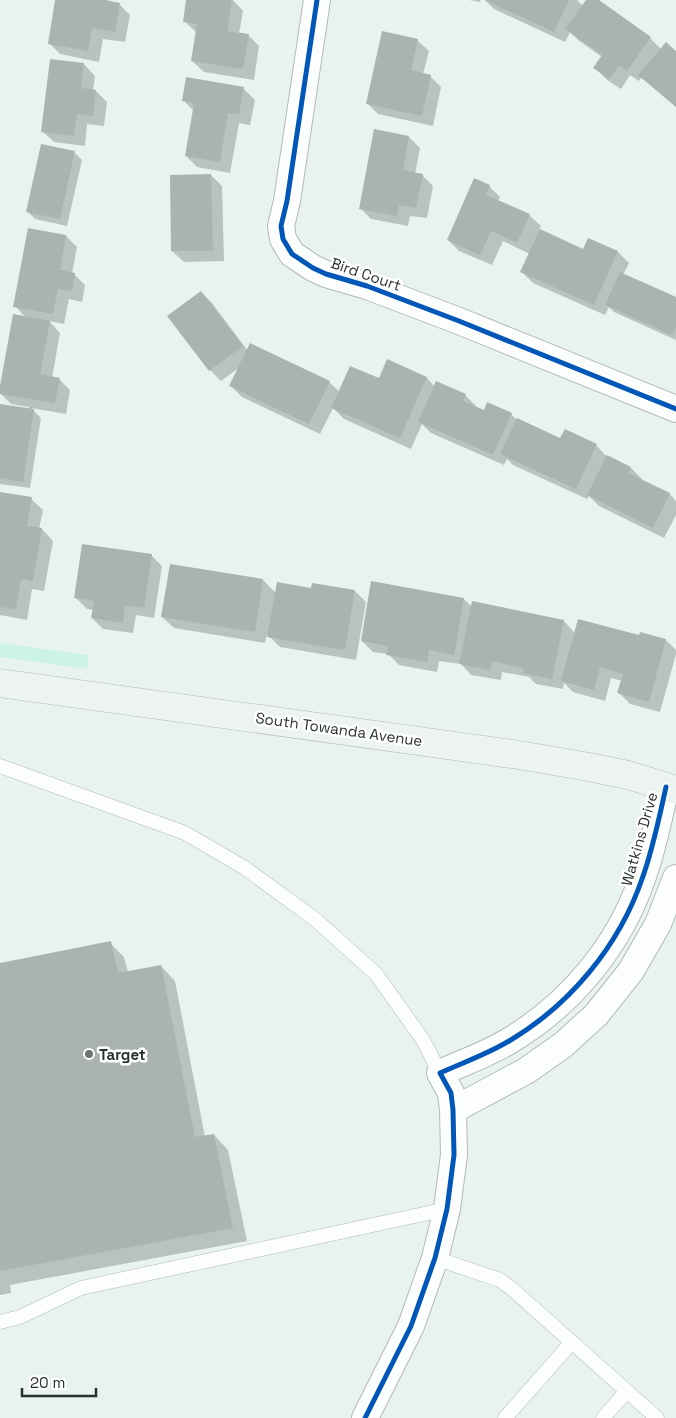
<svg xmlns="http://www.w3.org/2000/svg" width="676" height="1418" viewBox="0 0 676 1418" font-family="'Space Grotesk',sans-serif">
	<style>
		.green { fill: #ccf3e5 }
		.shadow { fill: #0003 }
		.building { fill: #aab3b0 }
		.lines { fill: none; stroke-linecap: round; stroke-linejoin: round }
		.lane-casing { stroke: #b1bab6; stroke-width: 15 }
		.street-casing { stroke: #b1bab6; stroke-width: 28 }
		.secondary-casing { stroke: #b1bab6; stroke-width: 29 }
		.lane { stroke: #fcfdfd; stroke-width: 14 }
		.street { stroke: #fcfdfd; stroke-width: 26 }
		.secondary { stroke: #edf3f2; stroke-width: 28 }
		.cycleway-casing { stroke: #fff; stroke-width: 8 }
		.cycleway { stroke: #0057b8; stroke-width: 5 }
		.poi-dot { fill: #6b7471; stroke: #fff; stroke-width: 2 }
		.labels { text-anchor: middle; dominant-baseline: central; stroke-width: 5; stroke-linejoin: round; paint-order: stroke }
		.street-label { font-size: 15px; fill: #28302d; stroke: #fff }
		.poi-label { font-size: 15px; font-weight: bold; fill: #28302d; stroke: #fff; text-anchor: start }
	</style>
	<rect width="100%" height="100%" fill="#e8f3ef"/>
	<path class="green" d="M0 643 89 655 87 669 0 657Z"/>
	<path class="shadow" d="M57 0H108V2L119 4 130 15 125 42 103 39 99 62 60 54 49 43Z
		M187 0H233L243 11 239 34 248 35 259 46 254 80 204 72 192 61 197 33 184 21Z
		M469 0H481L480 2Z
		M485 0H577L583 6 587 0H597L650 38 661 49 676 52V107L642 77 639 81 630 75 621 89 606 79 595 68 602 57 578 40 570 32 565 42 494 9Z
		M417 40 429 51 423 74 430 76 441 87 433 126 378 114 367 103Z
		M84 64 95 76 93 90 96 91 107 102 104 126 87 124 85 146 54 142 42 131Z
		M244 89 255 100 250 125 239 123 230 173 197 167 186 156 194 111 184 101Z
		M409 137 420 148 415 174 422 175 433 186 427 218 410 216 408 226 371 219 360 208Z
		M74 152 82 160 67 226 35 219 27 211Z
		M211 175 222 186 224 261 184 262 172 251Z
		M489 186 500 197 498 202 529 215 541 226 539 230 583 250 588 239 618 252 629 263 623 275 676 298V340L614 312 609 307 605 315 533 283 522 272 530 254 503 241 492 265 459 251 448 240Z
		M66 236 77 247 72 274H74L85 285 82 302 69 299 64 324 49 321 60 333 52 378 59 379 70 390 66 414 31 408 41 418 30 488 0 484V406L28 410 29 407 11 404 0 393 26 318 15 306Z
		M201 292 212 303 248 351 329 382 340 392 379 380 427 378 435 387 465 395 476 406 475 408 484 412 511 414 518 421 561 440 596 445 607 457 631 468 642 479 641 480 670 494 676 501V515L664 538 599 506 589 496 587 499 513 465 507 459 504 465 431 433 422 424 411 449 344 419 333 408 320 434 242 397 231 386 240 367 221 381 210 370 169 316Z
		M0 493 31 499 43 510 39 529H42L53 541 44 591 32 589 27 620 0 615Z
		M151 555 162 566 154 618 136 615 133 633 103 629 92 618 94 610 87 609 76 598Z
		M171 565 263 580 276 593 312 589 313 584 355 591 366 602 356 660 280 647 267 634 265 643 174 628 162 617Z
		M372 583 464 599 472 607 564 621 575 633 640 637 641 633 666 640 676 650V654L660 712 630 704 619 693 622 681 611 678 605 701 573 692 564 683 563 689 536 684 529 677 502 672 501 680 471 675 461 664 439 661 437 672 399 665 388 654 373 652 362 641Z
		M110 943 124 957 128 972 161 966 175 981 205 1137 214 1135 228 1150 247 1241 10 1285 11 1293 0 1295V964Z"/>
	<path class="building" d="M55 0H105L120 3 115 32 92 28 88 51 48 44Z
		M186 0H232L227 31 249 34 243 69 191 61 197 24 183 22Z
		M485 0H569L554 32Z
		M586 0H599L651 37 627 71 619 65 610 79 593 68 602 55 565 29Z
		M382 31 418 39 411 70 431 75 422 116 366 104Z
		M666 42 676 51V107L638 75Z
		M50 59 84 63 81 88 96 90 93 116 77 114 74 136 41 132Z
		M186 77 244 87 239 114 228 113 220 162 185 156 194 103 182 101Z
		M374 129 409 136 403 170 423 174 416 208 399 205 397 216 359 209Z
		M41 144 75 151 60 219 26 212Z
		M211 174 213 251H171L170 175Z
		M474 178 490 185 486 195 530 214 517 243 491 231 480 255 447 240Z
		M28 228 66 235 60 270 75 273 72 291 58 289 53 314 13 307Z
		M540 229 583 249 588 238 618 251 594 305 520 272Z
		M620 272 676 297V327L672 335 605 305Z
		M201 291 243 346 209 371 167 316Z
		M13 314 50 321 40 374 60 378 55 403 0 394V386Z
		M250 343 330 381 309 424 229 386Z
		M387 359 427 377 400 438 331 408 350 366 379 378Z
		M436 381 466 394 463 401 484 410 487 402 512 413 493 455 418 422Z
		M0 404 34 409 23 482 0 478Z
		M517 418 560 438 565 429 597 444 576 489 500 454Z
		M607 455 631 467 628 473 670 493 653 528 587 495Z
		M0 492 32 497 27 526 42 528 33 581 21 579 16 609 0 607Z
		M82 544 152 554 144 608 125 605 123 623 91 618 94 601 74 598Z
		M170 564 263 579 255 632 161 617Z
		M371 581 464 598 454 655 429 650 427 662 386 655 388 646 361 641Z
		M277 582 311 588 312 583 355 590 345 650 267 637Z
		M472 601 564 620 552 679 523 673 524 668 492 661 490 670 459 664Z
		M578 619 639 635 640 632 666 639 649 702 617 693 623 674 600 667 594 690 561 681Z
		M111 941 118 973 161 965 195 1137 214 1134 233 1228 0 1271V963Z"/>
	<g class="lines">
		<defs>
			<path id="lane" d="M0 766 185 833 245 868 316 920 376 974 423 1040 440 1073
				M435 1258 500 1280 512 1289 657 1418
				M0 1322 20 1317 81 1288 447 1209
				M505 1418 572 1342
				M603 1418 627 1391"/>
			<path id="street" d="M317 0 287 201 281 226 283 239 292 254 313 268 326 274 367 286 459 321 676 409
				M453 1110 526 1071 563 1045 596 1015 631 971 658 924 676 878
				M365 1418 411 1326 435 1258 447 1209 454 1155 453 1110 451 1093 440 1073C462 1063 488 1054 509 1041 570 1005 619 946 642 879 653 849 659 818 666 787"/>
			<path id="secondary" d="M0 683 519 755 589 767 628 775 676 790"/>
		</defs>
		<use href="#lane" class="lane-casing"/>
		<use href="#street" class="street-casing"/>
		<use href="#secondary" class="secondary-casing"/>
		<use href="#lane" class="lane"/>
		<use href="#street" class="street"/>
		<use href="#secondary" class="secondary"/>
		<defs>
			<path id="cycleway" d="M317 0 287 201 281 226 283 239 292 254 313 268 326 274 367 286 459 321 676 409
				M365 1418 411 1326 435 1258 447 1209 454 1155 453 1110 451 1093 440 1073C462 1063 488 1054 509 1041 570 1005 619 946 642 879 653 849 659 818 666 787"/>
		</defs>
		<use href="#cycleway" class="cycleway-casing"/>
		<use href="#cycleway" class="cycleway"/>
	</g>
	<circle class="poi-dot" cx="89" cy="1054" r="5"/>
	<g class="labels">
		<g class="street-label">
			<text transform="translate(366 274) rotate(19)">Bird Court</text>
			<text transform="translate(339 729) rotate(8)">South Towanda Avenue</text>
			<text transform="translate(639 839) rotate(-74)">Watkins Drive</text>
		</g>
		<g class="poi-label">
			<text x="99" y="1054">Target</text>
		</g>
	</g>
	<path d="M22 1388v8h74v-8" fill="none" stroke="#28302d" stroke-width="2.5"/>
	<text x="30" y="1388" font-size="15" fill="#28302d" stroke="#ffffff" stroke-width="4" paint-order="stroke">20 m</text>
</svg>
